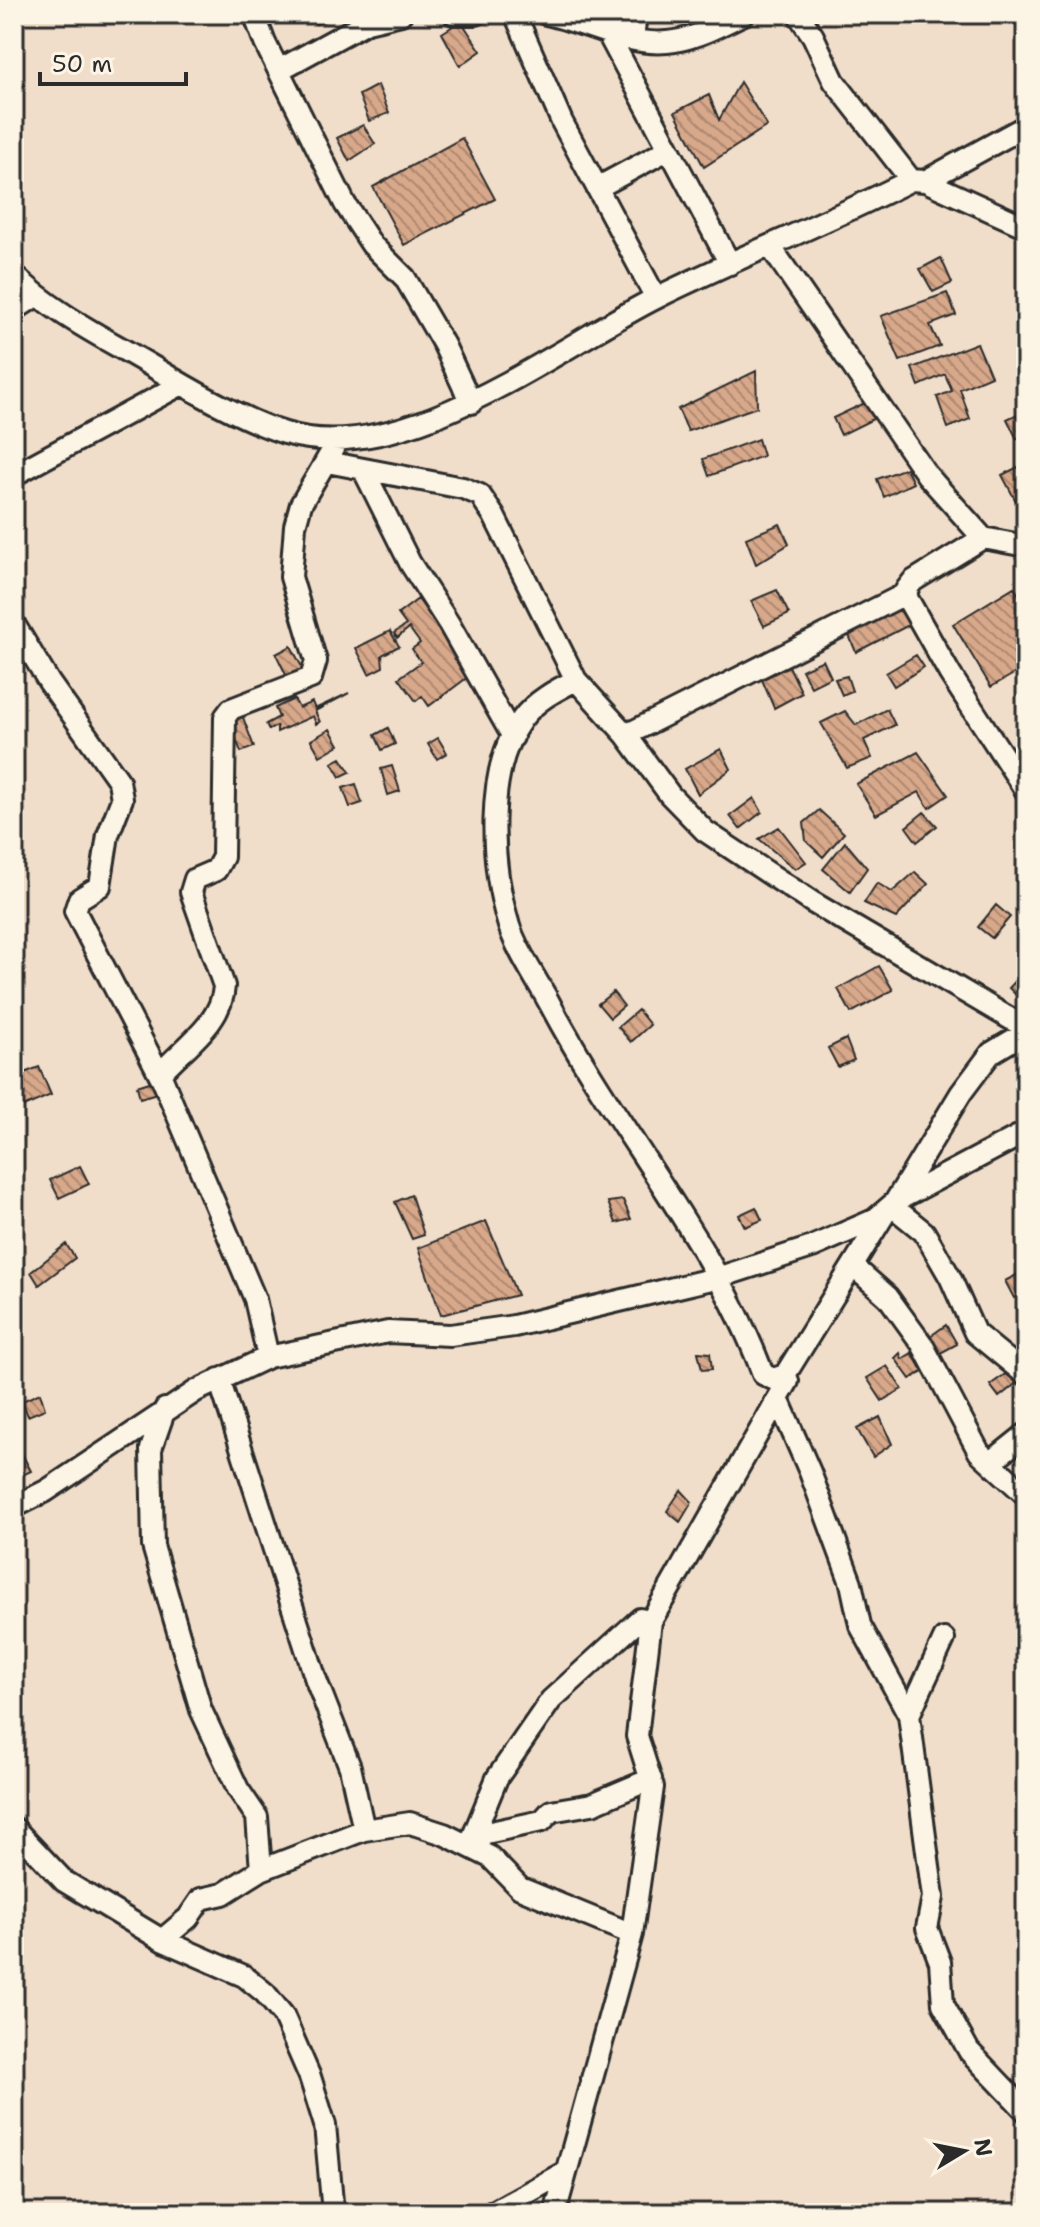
<svg xmlns="http://www.w3.org/2000/svg" width="1040" height="2227" viewBox="0 0 1040 2227" font-family="'Shantell Sans',sans-serif">
	<style>
		.building { fill: url(#building-back-hatch); stroke: #2b2b2b; stroke-width: 2 }
		.lines { fill: none; stroke-linecap: round; stroke-linejoin: round }
		.minor-casing { stroke: #2b2b2b; stroke-width: 26 }
		.minor { stroke: #fcf5e5; stroke-width: 20 }
	</style>
	<defs>
		<pattern id="building-back-hatch" width="6" height="6" patternUnits="userSpaceOnUse" patternTransform="scale(2)"><rect width="6" height="6" fill="#d8a88a"/><path d="M-1 5l2 2M0 0l6 6M5-1l2 2" fill="none" stroke="#af8971"/></pattern>
	</defs>
	<rect width="100%" height="100%" fill="#f1deca"/>
	<filter id="ink" filterUnits="userSpaceOnUse"><feTurbulence type="fractalNoise" baseFrequency=".0125" numOctaves="2"/><feDisplacementMap in="SourceGraphic" scale="16" xChannelSelector="R" yChannelSelector="G"/><feConvolveMatrix kernelMatrix="1 2 1 2 8 2 1 2 1" color-interpolation-filters="sRGB"/></filter>
	<g filter="url(#ink)">
		<path class="building" d="M310 14H343L316 24Z
			M461 21 481 51 460 66 442 33Z
			M740 82 767 126 704 167 675 112 709 95 719 120Z
			M378 85 389 113 369 121 359 95Z
			M363 125 375 144 349 161 337 138Z
			M462 138 495 199 404 245 373 187Z
			M941 258 952 283 933 292 920 269Z
			M947 293 956 315 930 325 940 346 900 361 881 316Z
			M977 343 991 376 960 389 970 419 948 428 937 397 952 391 945 374 919 386 912 368Z
			M756 371 757 407 688 431 678 409Z
			M869 401 879 416 841 435 833 418Z
			M1026 410V434L1017 439 1007 419Z
			M758 439 763 456 709 476 703 459Z
			M1026 463V520L1002 475Z
			M906 468 913 483 884 497 877 479Z
			M780 524 789 544 756 564 746 538Z
			M1014 587 1026 607V683L1019 671 991 687 953 624Z
			M777 590 789 614 764 626 751 601Z
			M418 599 472 674 429 706 422 696 416 701 399 678 421 662 412 649 420 643 409 628 397 638 394 633 406 625 398 614Z
			M899 605 909 625 856 652 848 633Z
			M390 631 399 646 382 655 383 667 369 674 356 648Z
			M291 646 303 669 287 677 276 654Z
			M916 655 924 667 894 686 886 673Z
			M823 660 831 677 811 687 802 670Z
			M787 662 802 693 774 708 760 675Z
			M847 676 852 691 842 695 835 679Z
			M349 693 315 711 320 722 316 724 313 716 277 732V726L269 730 266 724 279 717 275 708 294 699 299 708 312 702 315 709Z
			M887 709 895 725 864 740 872 758 847 768 821 723 845 711 856 725Z
			M241 712 254 747 241 752 228 717Z
			M388 728 395 744 382 750 375 735Z
			M330 729 339 745 320 756 311 740Z
			M438 738 447 753 437 759 428 744Z
			M721 749 731 769 698 794 685 769Z
			M918 752 948 795 929 808 919 792 876 815 856 784Z
			M341 758 350 772 340 777 332 763Z
			M392 766 400 791 388 795 381 769Z
			M356 784 362 803 350 807 343 788Z
			M754 798 762 812 740 829 730 816Z
			M819 810 844 833 823 857 806 841 804 823Z
			M924 812 937 826 917 842 906 827Z
			M779 827 806 862 795 869 759 839Z
			M845 842 867 868 850 892 823 869Z
			M915 872 928 884 896 918 864 903 877 883 892 892Z
			M996 905 1010 917 992 938 978 927Z
			M879 966 893 990 851 1013 838 989Z
			M1026 970V997L1022 1001 1009 988Z
			M613 992 624 1006 610 1018 598 1004Z
			M638 1010 650 1025 631 1042 618 1027Z
			M846 1039 854 1060 838 1067 828 1048Z
			M39 1067 51 1095 14 1111V1077Z
			M162 1078 167 1090 140 1098 137 1086Z
			M80 1166 89 1184 59 1198 50 1180Z
			M411 1195 424 1235 412 1239 395 1202Z
			M623 1200 631 1219 616 1223 608 1202Z
			M756 1207 762 1220 745 1227 739 1215Z
			M486 1221 517 1295 441 1315 418 1248Z
			M66 1244 75 1258 39 1285 31 1272Z
			M1026 1270V1294L1014 1298 1005 1281Z
			M946 1325 957 1344 935 1356 925 1340Z
			M698 1352 710 1353 712 1369 702 1370Z
			M900 1353 902 1359 912 1353 923 1372 910 1379 895 1358Z
			M887 1366 902 1389 882 1401 867 1378Z
			M1011 1370 1018 1382 999 1397 990 1385Z
			M40 1393 45 1409 28 1416 22 1401Z
			M880 1417 892 1444 873 1457 857 1429Z
			M21 1452 31 1471 14 1479V1455Z
			M681 1490 692 1502 680 1522 667 1511Z"/>
		<g class="lines">
			<defs>
				<path id="minor" d="M254 14 265 43 345 204 372 245 405 278 444 345 471 403
					M454 14H476
					M515 14 562 122 656 298
					M546 14C585 22 627 46 667 42 694 40 720 25 744 14
					M798 14 813 36 834 81 911 180
					M607 32 730 264
					M633 39 636 14
					M279 70 367 22 401 14
					M925 181 1026 126
					M597 188 669 149
					M770 246 927 475 983 538 1026 546
					M14 275C54 314 107 339 155 368 191 390 246 421 285 433 406 469 557 347 658 297 741 256 829 222 911 180L925 181 1026 227
					M14 310 36 296
					M327 462 463 488 480 495 494 516 576 680 626 735 670 795 705 831 812 902 1026 1028
					M363 469 410 563 449 624 513 737
					M14 475 182 384
					M983 538 913 581 906 590 907 598 950 674 1026 791
					M14 624 49 682 119 781 122 799 108 835 100 886 79 899 75 911 163 1081 255 1299 268 1357
					M576 680C556 690 535 701 522 719 484 771 491 867 509 926 518 953 538 981 551 1006 618 1132 713 1240 763 1374L773 1379 785 1375 884 1215
					M626 735 907 593
					M160 1074C183 1047 222 1024 224 986L191 892 195 879 216 870 223 857 225 717 231 709 311 678 316 661 291 577 295 526 301 504 333 449
					M898 1200 1026 1132
					M892 1206 924 1232 950 1277 975 1333 1026 1375
					M853 1266 888 1297 922 1344 979 1452 1026 1495
					M219 1379 316 1680 350 1767 364 1830
					M778 1399 810 1472 851 1583 860 1625 909 1715 944 1639
					M165 1409 151 1449 153 1546 201 1710 238 1789 257 1817 261 1870
					M991 1462 1026 1434
					M14 1507 46 1491 196 1391 268 1357 388 1332 450 1335 514 1326 720 1277 812 1247 874 1220 895 1202 961 1093 991 1053 1026 1032
					M909 1715 933 1897 927 1928 940 1962 943 2004 969 2051 1026 2111
					M14 1828 64 1881 162 1940 244 1976 265 1993 283 2015 310 2077 325 2125 333 2213
					M469 1846 497 1778 551 1700 640 1619 651 1621
					M469 1846 486 1833 542 1821 551 1811 592 1804 651 1779
					M162 1940 188 1918 201 1899 223 1894 261 1870 364 1830 410 1823 444 1834 490 1857 520 1888 632 1934
					M491 2213 565 2172
					M555 2213 632 1934 653 1787 637 1736 651 1621 788 1381 785 1375"/>
			</defs>
			<use href="#minor" class="minor-casing"/>
			<use href="#minor" class="minor"/>
		</g>
	</g>
	<rect width="1040" height="2227" fill="none" stroke="#fcf5e5" stroke-width="48"/>
	<rect x="24" y="24" width="992" height="2179" fill="none" stroke="#2b2b2b" stroke-width="3" filter="url(#ink)"/>
	<g transform="translate(964 2151) rotate(80)" stroke="#fcf5e5" stroke-width="6" paint-order="stroke">
	<path d="M0-6L14 30L0 20L-14 30Z" fill="#2b2b2b"/>
	<text y="-12" font-size="22" font-weight="bold" text-anchor="middle" fill="#2b2b2b">N</text>
	</g>
	<path d="M40 72v12h146v-12" fill="none" stroke="#2b2b2b" stroke-width="4"/>
	<text x="52" y="72" font-size="24" fill="#2b2b2b" stroke="#fcf5e5" stroke-width="6" paint-order="stroke">50 m</text>
</svg>
